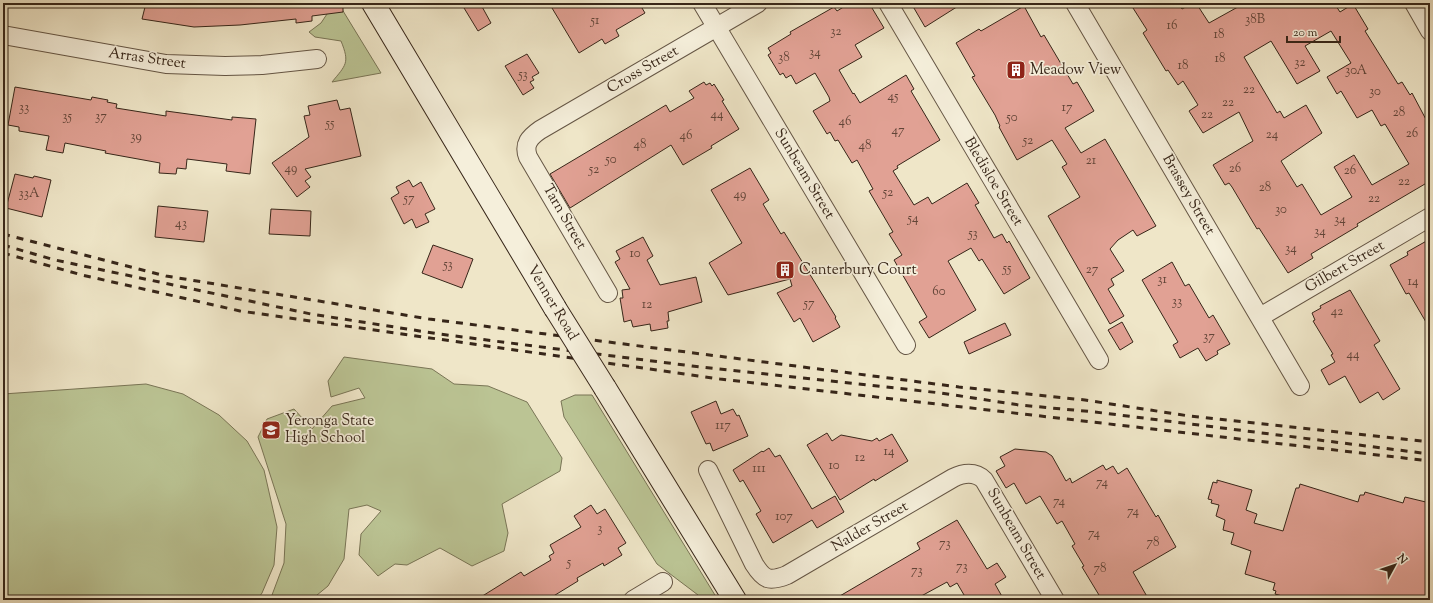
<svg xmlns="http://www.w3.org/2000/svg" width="1433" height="603" viewBox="0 0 1433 603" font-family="'Sorts Mill Goudy',serif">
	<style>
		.green { fill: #bbc494; stroke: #797556 }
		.building { fill: #e1a194; stroke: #372619; fill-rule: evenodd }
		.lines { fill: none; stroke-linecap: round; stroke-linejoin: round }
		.street-casing { stroke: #655645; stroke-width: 20 }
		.secondary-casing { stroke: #372619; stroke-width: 24 }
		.street { stroke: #f5efdb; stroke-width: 18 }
		.secondary { stroke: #f5efdb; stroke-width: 22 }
		.rail { stroke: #372619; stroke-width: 3; stroke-dasharray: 7 7; stroke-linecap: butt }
		.secondary-bridge-casing { stroke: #372619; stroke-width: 24; stroke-linecap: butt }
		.secondary-bridge { stroke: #f5efdb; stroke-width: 22 }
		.labels { text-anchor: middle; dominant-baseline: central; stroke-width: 3.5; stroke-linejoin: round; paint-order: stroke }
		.number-label { font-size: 13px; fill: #624538 }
		.street-label { font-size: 15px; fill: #372619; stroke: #f5efdb }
		.poi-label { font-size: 15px; fill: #372619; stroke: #f5efdb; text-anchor: start }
	</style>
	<rect width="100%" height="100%" fill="#efe6c8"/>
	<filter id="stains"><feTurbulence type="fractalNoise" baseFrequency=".005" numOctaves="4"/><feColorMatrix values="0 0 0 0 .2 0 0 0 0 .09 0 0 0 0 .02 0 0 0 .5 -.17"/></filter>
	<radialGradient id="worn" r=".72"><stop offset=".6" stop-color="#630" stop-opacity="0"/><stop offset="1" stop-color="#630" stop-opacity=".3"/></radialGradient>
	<path class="green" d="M340 6 381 73 332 82C346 65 350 63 341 41L315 37 309 32 321 23 329 11Z
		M344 357 432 369 454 384 488 386 527 402 562 458 560 471 502 504 508 533 504 551 472 566 440 548 407 565 395 564 378 576 359 555 361 534 381 511 367 505 349 509 344 559 328 586 311 600H271L272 595 284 563 286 524 258 437 267 419 294 409 312 429 332 406 365 398 359 388 331 397 328 381Z
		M146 384 183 394 219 415 247 441 264 470 277 527 274 565 262 593 257 600H3V394Z
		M575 395H592L718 600H701L698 595 657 564 564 417 561 401Z"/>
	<path class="building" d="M146 3H343V12L312 16V21L296 23V19L240 25 194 27 142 19Z
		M461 3H480L491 23 478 31Z
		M549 3H639L645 13 616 30 619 36 605 44 602 39 579 53Z
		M850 3H869L884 28 855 45 862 57 839 70 853 94 854 93 860 103 906 75 914 89 911 91 940 140 897 166 898 168 893 171 914 205 928 197 932 204 967 183 979 203 975 205 994 238 1002 234 1007 243 1009 241 1030 278 1004 294 982 259 979 261 971 248 948 261 976 310 929 338 919 322 927 317 894 260 902 255 889 234 893 232 869 191 873 189 857 160 852 163 838 140 835 141 830 132 827 134 813 111 830 101 829 97 815 73 796 84 791 75 786 78 783 73 780 75 768 55 771 53 768 48 791 34 790 32 834 7 837 11Z
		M911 3H963L925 27Z
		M1141 3H1178L1182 9 1193 3H1196L1209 23 1245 3H1334L1340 12 1353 4 1368 29 1365 31 1398 84 1402 82 1410 95 1412 93 1430 127V181L1357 224 1358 226 1311 254 1313 258 1288 273 1259 228 1257 229 1232 187 1229 183 1225 185 1213 165 1253 141 1239 112 1203 133 1189 111 1198 105 1183 81 1178 85 1168 70 1166 71 1143 33 1147 30 1133 8ZM1331 31 1351 63 1327 77 1337 94 1341 91 1357 118 1372 110 1381 126 1385 124 1409 164 1372 185 1354 155 1334 167 1352 197 1321 215 1302 184 1297 187 1281 161 1322 133 1306 105 1284 118 1280 111 1277 113 1244 57 1271 41 1297 84 1320 71 1305 46Z
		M1024 6 1041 37 1044 35 1073 84 1077 82 1094 111 1065 128 1081 153 1105 139 1156 226 1137 236 1133 230 1118 240 1110 249 1124 271 1111 279 1114 285 1108 289 1124 316 1110 324 1048 216 1080 197 1062 167 1067 164 1052 140 1017 160 999 127 1000 126 995 115 972 77 975 76 956 43 979 29 981 31Z
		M527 54 539 73 532 77 534 80 530 82 534 88 523 95 505 66Z
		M704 82 706 85 710 83 712 86 714 84 724 100 722 101 739 129 711 146 712 148 683 165 671 145 570 208 550 174 666 105 670 112 694 98 689 91Z
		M15 87 91 100 92 97 108 100 107 102 117 104 116 108 166 116V111L232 120V117L256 119 250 174 226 171 227 164 187 159 186 169 177 168 176 174 159 173 160 163 105 153 106 151 65 143 63 153 46 150 49 136 19 131V127L8 125Z
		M337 100 340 110 350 108 361 156 305 169 311 177 305 181 310 187 297 197 272 163 309 137 304 116 310 115 308 106Z
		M750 168 769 200 763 204 781 234 784 232 836 317 835 318 840 327 813 342 800 318 794 322 777 293 792 286 790 279 728 295 709 263 742 243 711 190Z
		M15 174 33 178 34 176 51 180 42 217 6 208Z
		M409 180 413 187 421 182 435 209 425 214 429 222 416 228 412 219 404 224 391 198 399 193 396 187Z
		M158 206 208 211 204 242 155 237Z
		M271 209 311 211 310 236 269 234Z
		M643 237 653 256 647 260 660 285 696 277 702 302 668 312 669 321H667L668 328 651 331 650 324 633 327 631 320 624 322 620 298H623L622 290 630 289 615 262 620 259 616 251Z
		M1430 239V329L1409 293 1406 294 1390 265 1408 255 1407 252Z
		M433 245 473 259 462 288 422 273Z
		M1172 262 1185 286 1189 284 1209 318 1213 315 1230 344 1217 351 1218 354 1206 361 1198 348 1180 358 1173 345 1178 342 1142 280Z
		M1350 290 1380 341 1374 345 1400 389 1383 400 1378 392 1360 403 1345 376 1329 385 1321 370 1335 362 1331 355 1333 354 1313 321 1315 320 1312 313 1321 308 1320 306Z
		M1122 322 1133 342 1120 350 1108 330Z
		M1005 323 1011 335 969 354 964 342Z
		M716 401 721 414 733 409 737 416 739 415 748 436 713 451 710 443 706 444 691 412Z
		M827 433 832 441 841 435 872 441 877 438 879 441 892 434 908 461 875 481 874 479 840 500 807 445Z
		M769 448 775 457 780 455 812 509 835 496 844 512 817 528 812 520 773 543 756 514 761 511 743 480 740 482 733 470 762 451 763 452Z
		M1015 449 1046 452 1052 456 1066 481 1070 478 1072 483 1103 465 1106 470 1113 466 1118 474 1127 468 1156 517 1158 515 1176 547 1133 572 1149 600H1102L1082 567 1084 566 1072 546 1075 544 1062 521 1057 524 1040 496 1026 504 1014 483 1006 488 996 471 1005 466 1000 457Z
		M1217 480 1252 490 1246 510 1257 514 1254 523 1283 531 1296 488H1299L1300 484 1358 502 1360 495H1364L1365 492 1403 503 1405 497 1430 503V600H1297L1275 594 1276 591 1273 590 1275 583 1245 574 1251 551 1231 544 1234 533 1223 530 1225 520 1216 516 1219 505 1211 503 1212 500 1208 499 1213 482 1217 483Z
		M591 505 597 514 605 509 626 543 618 548 622 555 604 566 603 563 577 578 578 581 547 600H476L521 572 524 576 551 560 549 556 554 553 550 545 581 527 574 516Z
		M957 520 987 569 997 563 1006 577 995 584 1004 600H967L957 583 950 587 947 582 914 600H833L920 549 917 543Z"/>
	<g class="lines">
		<defs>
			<path id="street" d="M702 3 906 345
				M888 3 1099 360
				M1075 3 1300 386
				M1414 3 1430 31
				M3 35 166 64 225 66 262 65 317 59
				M608 293 528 157C523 144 530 137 540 130L758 3
				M1260 317 1430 217
				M708 470 754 564C764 580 769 582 787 575L953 478C963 473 975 471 984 480L1055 600
				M633 600 663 582"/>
			<path id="secondary" d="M373 3 555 308
				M605 388 735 600"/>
		</defs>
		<use href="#street" class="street-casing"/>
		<use href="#secondary" class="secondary-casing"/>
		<use href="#street" class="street"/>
		<use href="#secondary" class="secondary"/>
		<path class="rail" d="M3 234 166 276 429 319 959 387 1085 400 1189 416 1430 442
			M3 245 55 260 311 314 439 334 692 366 941 393 1019 405 1095 412 1430 454
			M3 253 82 275 240 311 720 379 1430 461"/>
		<defs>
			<path id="secondary-bridge" d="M555 308 605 388"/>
		</defs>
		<use href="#secondary-bridge" class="secondary-bridge-casing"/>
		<use href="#secondary-bridge" class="secondary-bridge"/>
	</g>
	<defs>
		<symbol id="building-square" viewBox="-11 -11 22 22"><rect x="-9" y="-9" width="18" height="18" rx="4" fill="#8f2418" stroke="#f5efdb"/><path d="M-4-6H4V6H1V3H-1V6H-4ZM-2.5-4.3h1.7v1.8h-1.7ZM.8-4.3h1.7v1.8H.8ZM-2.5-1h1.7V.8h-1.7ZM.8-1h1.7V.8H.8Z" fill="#fff"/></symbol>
		<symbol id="school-square" viewBox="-11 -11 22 22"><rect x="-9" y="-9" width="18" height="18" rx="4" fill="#8f2418" stroke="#f5efdb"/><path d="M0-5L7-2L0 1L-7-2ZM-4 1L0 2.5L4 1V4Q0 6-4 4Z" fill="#fff"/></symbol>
	</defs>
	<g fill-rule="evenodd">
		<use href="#building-square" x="1005" y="59" width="22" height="22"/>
		<use href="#building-square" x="774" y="259" width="22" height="22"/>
		<use href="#school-square" x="260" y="419" width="22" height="22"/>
	</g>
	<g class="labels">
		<g class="number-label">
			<text x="1255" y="20">38B</text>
			<text x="595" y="21">51</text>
			<text x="1172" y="26">16</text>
			<text x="836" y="32">32</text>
			<text x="1219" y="35">18</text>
			<text x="815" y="53">34</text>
			<text x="784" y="58">38</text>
			<text x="1220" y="59">18</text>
			<text x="1300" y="63">32</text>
			<text x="1183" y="66">18</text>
			<text x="1356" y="71">30A</text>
			<text x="523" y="75">53</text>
			<text x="1249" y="90">22</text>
			<text x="1375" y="92">30</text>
			<text x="893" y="97">45</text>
			<text x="1228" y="103">22</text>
			<text x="24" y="108">33</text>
			<text x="1067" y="108">17</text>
			<text x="1399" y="113">28</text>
			<text x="717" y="115">44</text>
			<text x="1207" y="115">22</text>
			<text x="67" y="117">35</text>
			<text x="101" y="117">37</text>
			<text x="1012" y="118">50</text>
			<text x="845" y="122">46</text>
			<text x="330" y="124">55</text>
			<text x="898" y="131">47</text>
			<text x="1412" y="134">26</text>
			<text x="1272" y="135">24</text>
			<text x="686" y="136">46</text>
			<text x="136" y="137">39</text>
			<text x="1028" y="141">52</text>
			<text x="640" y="145">48</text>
			<text x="865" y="146">48</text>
			<text x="611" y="160">50</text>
			<text x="1091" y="161">21</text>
			<text x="291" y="169">49</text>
			<text x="1235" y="169">26</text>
			<text x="594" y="170">52</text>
			<text x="1350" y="171">26</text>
			<text x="1404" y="182">22</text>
			<text x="1265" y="188">28</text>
			<text x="888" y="193">52</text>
			<text x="29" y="194">33A</text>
			<text x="740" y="195">49</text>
			<text x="409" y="199">57</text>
			<text x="1374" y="199">22</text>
			<text x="1281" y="210">30</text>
			<text x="913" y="219">54</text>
			<text x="1340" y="220">34</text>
			<text x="181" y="224">43</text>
			<text x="1320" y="232">34</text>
			<text x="973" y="234">53</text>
			<text x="1291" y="249">34</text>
			<text x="635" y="254">10</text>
			<text x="448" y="265">53</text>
			<text x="1007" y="269">55</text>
			<text x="1092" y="270">27</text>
			<text x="1162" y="280">31</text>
			<text x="1413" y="282">14</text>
			<text x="939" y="292">60</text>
			<text x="1177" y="302">33</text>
			<text x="809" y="304">57</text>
			<text x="647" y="305">12</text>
			<text x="1337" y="312">42</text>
			<text x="1209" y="337">37</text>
			<text x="1353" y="355">44</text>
			<text x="723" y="426">117</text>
			<text x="889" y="452">14</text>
			<text x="860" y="458">12</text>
			<text x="834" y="466">10</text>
			<text x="759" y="469">111</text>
			<text x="1102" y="483">74</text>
			<text x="1059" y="502">74</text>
			<text x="1133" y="512">74</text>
			<text x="784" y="517">107</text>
			<text x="600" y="529">3</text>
			<text x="1094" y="534">74</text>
			<text x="1153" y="543">78</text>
			<text x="945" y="544">73</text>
			<text x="569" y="563">5</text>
			<text x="962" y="567">73</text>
			<text x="1100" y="569">78</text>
			<text x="917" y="571">73</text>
		</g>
		<g class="street-label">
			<text transform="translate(147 59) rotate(8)">Arras Street</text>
			<text transform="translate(643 70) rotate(-30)">Cross Street</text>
			<text transform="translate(804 174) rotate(59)">Sunbeam Street</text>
			<text transform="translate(993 182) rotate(59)">Bledisloe Street</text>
			<text transform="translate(1188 195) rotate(60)">Brassey Street</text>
			<text transform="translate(564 217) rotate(60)">Tarn Street</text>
			<text transform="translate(1345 267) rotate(-30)">Gilbert Street</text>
			<text transform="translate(552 303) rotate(59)">Venner Road</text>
			<text transform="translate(870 527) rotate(-30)">Nalder Street</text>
			<text transform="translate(1016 534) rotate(60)">Sunbeam Street</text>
		</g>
		<g class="poi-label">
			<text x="1030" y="70">Meadow View</text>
			<text x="799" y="270">Canterbury Court</text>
			<text x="285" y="421">Yeronga State<tspan x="285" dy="17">High School</tspan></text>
		</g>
	</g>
	<rect width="1433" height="603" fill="none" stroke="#efe6c8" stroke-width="16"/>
	<rect x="4" y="4" width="1425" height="595" fill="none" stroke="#372619" stroke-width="2"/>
	<rect x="8" y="8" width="1417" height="587" fill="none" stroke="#372619"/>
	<g transform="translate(1395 565) rotate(50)" stroke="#f5efdb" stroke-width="3" paint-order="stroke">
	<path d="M0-3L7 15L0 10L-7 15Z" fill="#372619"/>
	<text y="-6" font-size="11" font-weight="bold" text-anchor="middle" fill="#372619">N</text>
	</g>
	<path d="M1287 36v6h53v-6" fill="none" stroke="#372619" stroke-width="2"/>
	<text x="1293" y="36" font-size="12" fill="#372619" stroke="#f5efdb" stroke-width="3" paint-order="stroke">20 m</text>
	<rect width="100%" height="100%" filter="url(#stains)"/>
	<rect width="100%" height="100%" fill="url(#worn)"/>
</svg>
